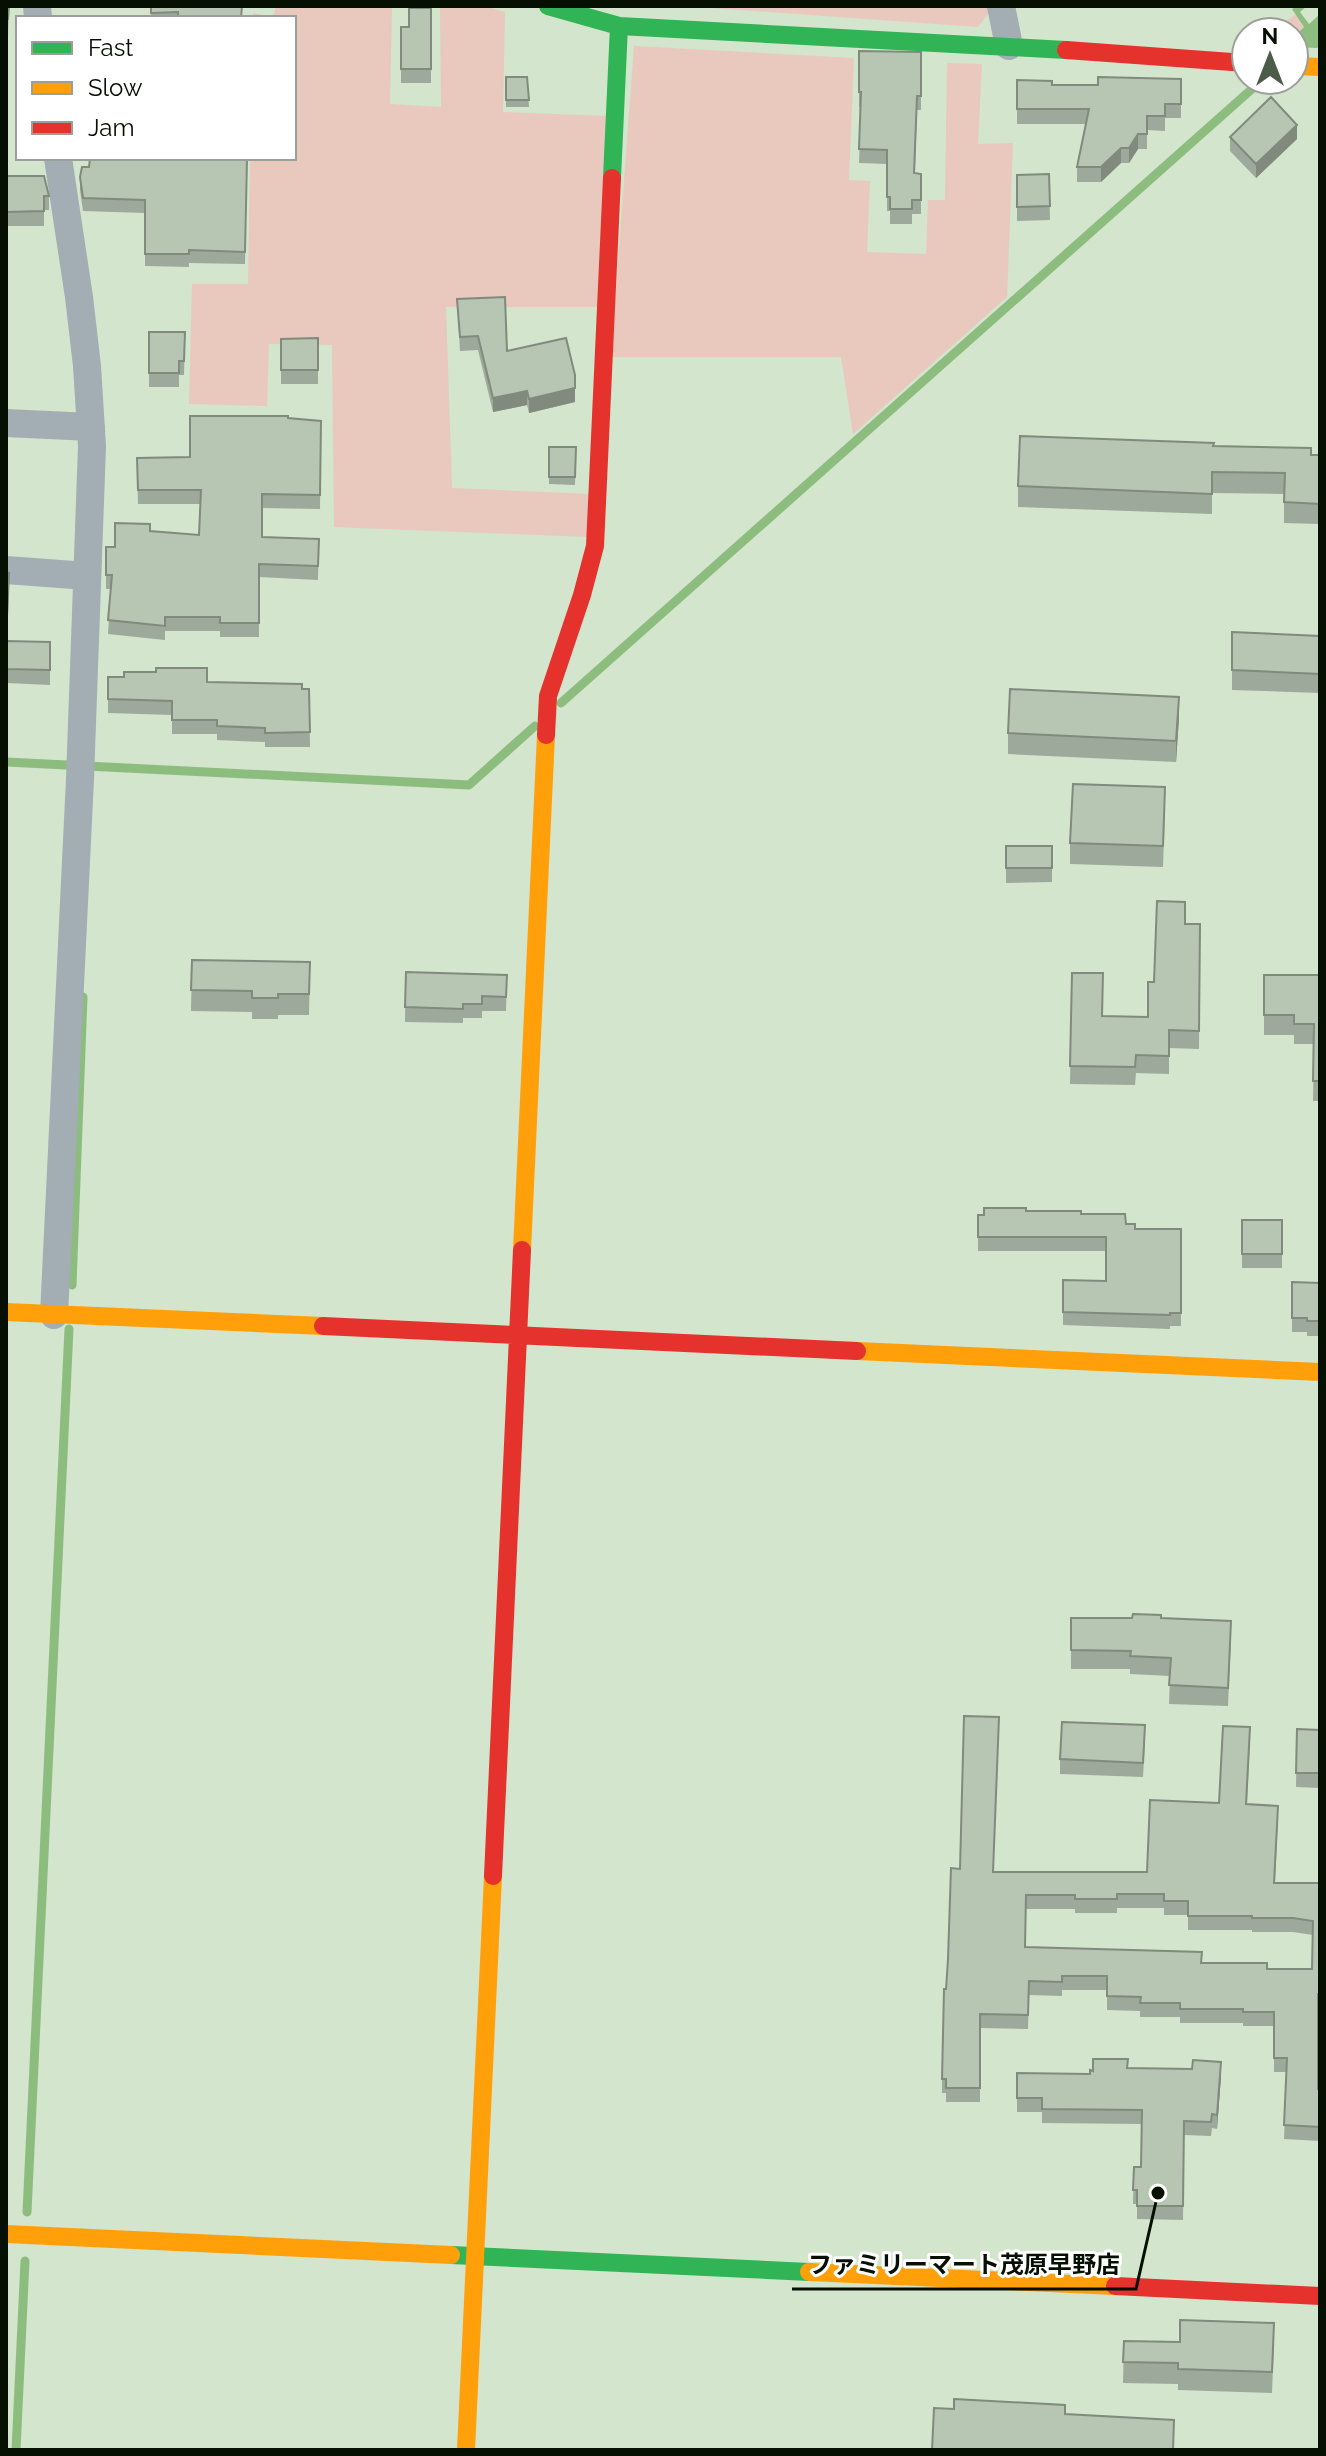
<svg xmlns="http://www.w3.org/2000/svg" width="1326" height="2456" viewBox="0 0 1326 2456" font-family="Raleway,'Noto Sans JP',sans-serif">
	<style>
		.green { fill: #e9c8be }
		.water { fill: #8dbd7e }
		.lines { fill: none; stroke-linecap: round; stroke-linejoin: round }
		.stream { stroke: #8dbd7e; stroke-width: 9 }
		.street { stroke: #a3adb4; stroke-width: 28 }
		.fast { stroke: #30b455; stroke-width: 18 }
		.slow { stroke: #ff9f0a; stroke-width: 18 }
		.jam { stroke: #e5322d; stroke-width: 18 }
		.wall { fill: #9da99a; fill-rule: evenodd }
		.shaded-wall { fill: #808a7d }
		.building { fill: #b7c5b3; stroke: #808a7d; stroke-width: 2; fill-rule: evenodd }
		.leader { fill: none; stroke: #051003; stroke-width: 3 }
		.callout-dot { fill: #051003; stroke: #fff; stroke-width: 3 }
		.callout-label { font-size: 24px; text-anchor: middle; font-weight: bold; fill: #051003; stroke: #fff; stroke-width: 6; stroke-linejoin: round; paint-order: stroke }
	</style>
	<rect width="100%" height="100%" fill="#d3e5cd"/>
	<path class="green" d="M276 6H392L390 104 441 107 440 6H484L505 12 503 112 608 116 599 307H446L452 488 591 494 588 537 334 527 332 345 269 344 267 406 189 404 192 284H248L250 158H294V18H253V13L273 17Z
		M683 6H994L978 27Z
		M1296 14 1304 28 1294 37V32H1271Z
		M634 46 854 58 849 180 870 181 867 252 926 254 928 200H945L947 63 982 64 978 144 1013 143 1007 297 853 434 841 357H611Z"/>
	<path class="water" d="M1297 6H1307L1300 12 1309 24 1320 14V45L1317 48 1294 47V37L1304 27 1292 9Z"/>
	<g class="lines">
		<path class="stream" d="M561 703 1262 80
			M6 762 469 785 535 726
			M72 1285 83 997
			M27 2212 69 1329
			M16 2450 25 2261"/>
		<path class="street" d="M37 6 38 18
			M1001 6 1009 46
			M6 423 91 427
			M6 570 87 576
			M54 1315 80 779 92 446 87 366 79 297 58 158"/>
		<path class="fast" d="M548 6 619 26 1066 50
			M612 178 619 26
			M451 2255 809 2272"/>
		<path class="slow" d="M1294 66 1320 67
			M522 1250 546 735
			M6 1312 323 1326
			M857 1351 1320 1372
			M6 2234 451 2255
			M809 2272 1115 2286
			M466 2450 493 1876"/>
		<path class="jam" d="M1066 50 1246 63
			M546 735 548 696 582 595 595 546 612 178
			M323 1326 857 1351
			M493 1876 522 1250
			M1115 2286 1320 2296"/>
	</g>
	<path class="wall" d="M6 6H9L8 37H6Z
		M151 6 242 18H151Z
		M431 8V83H401V27H409Z
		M859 51 921 52V110H917L915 173 921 174V214H912V224H890V211H887V164L859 163 861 107H859Z
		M506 77H527L529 107H506Z
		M1181 79V118H1165V131L1147 130V149H1138L1129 163H1121L1101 182H1077V167L1086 124H1017V80L1052 85H1098Z
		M1320 95V150H1319Z
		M1230 137 1297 139 1256 178 1230 151Z
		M247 159 245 264 189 263V267L145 266V213L83 211 80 190V177L89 167Z
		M1049 174 1050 220 1017 221V175Z
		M6 176 49 196V210H44V226H6Z
		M457 299 507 351 575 402 529 413 527 405 493 412 478 350 460 351Z
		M149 332H185L184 375H179V387H149Z
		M318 338V384H281V339Z
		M288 418 321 421 320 509 262 508V537L319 539 318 580 259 577V637H220V631H165V640L108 634 111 589H106V547H115L150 531 199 535 200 504H138L137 458 190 457Z
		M1213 446 1320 455V524L1284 523V494L1212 493V514L1018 507V486Z
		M549 447H576L575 485 549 484Z
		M6 572 9 587 7 641 50 642V685L7 683Z
		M1232 632 1320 636V693L1232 690Z
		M108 677 309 689 310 747H265V742L217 740V734H172V715L108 713Z
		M1179 718 1176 762 1008 754V733Z
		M1165 808 1163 867 1070 864V843Z
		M1006 846H1052V882L1006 883Z
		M1185 924H1200L1199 1049 1169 1048V1074L1136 1073 1135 1085 1070 1084 1072 973 1103 1016 1148 1017 1154 982Z
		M192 960 310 962 309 1015H278V1019H252V1012L191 1011Z
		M406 972 507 975 506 1011H482V1018H463V1023L405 1022Z
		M1264 975H1320V1101H1313L1314 1044H1294V1035H1264Z
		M1026 1211 1081 1214 1126 1224 1135 1229H1181V1326H1170V1329L1063 1325V1280L1106 1281V1251H978V1215Z
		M1242 1220H1282V1268H1242Z
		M1292 1282 1320 1283V1336H1307V1332H1292Z
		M1071 1618H1161L1231 1639 1228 1706 1169 1704 1170 1676 1130 1674V1669H1071Z
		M1297 1729 1320 1730V1788L1296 1787Z
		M1145 1740 1143 1777 1060 1774V1759Z
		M1250 1741 1247 1804 1278 1820 1275 1883H1320V2008H1318L1320 2141 1284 2139 1287 2072H1274V2026H1243V2023H1180V2017H1140V2011L1107 2010V1990H1062V1996L1029 1995 1028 2029 980 2028V2102H946V2093H942V2079L946 1989 960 1869 994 1872H1147L1219 1803ZM1117 1908H1164V1915H1188V1930H1252V1932H1293L1313 1935 1312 1969H1267L1025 1947 1026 1909H1075V1913H1117Z
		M1127 2068 1221 2076 1217 2129 1212 2128 1211 2136 1184 2135 1183 2220 1137 2219V2204H1133L1134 2167H1141L1142 2124 1042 2123V2112H1017V2073L1090 2074Z
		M1124 2341 1274 2344 1272 2393 1178 2390V2384L1123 2383Z"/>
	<path class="shaded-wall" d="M1297 125V139L1256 178V164Z
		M1138 134V149L1129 163V148Z
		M1121 148V163L1101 182V167Z
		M575 388V402L529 413V399Z
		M527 391V405L493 412V398Z
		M1179 697V718L1176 762V741Z
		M1221 2062V2076L1217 2129V2115Z"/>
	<path class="building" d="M6 6H9L8 19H6Z
		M151 6H242L241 18H178V12L151 13Z
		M409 8H431V69H401V27H409Z
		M859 51 921 52V96H917L914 173 921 174V200H912V209H890V197H887V150L859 149 861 92H859Z
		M506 77H527L529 100H506Z
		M1098 77 1181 79V104H1165V116H1147V134H1138L1129 148H1121L1101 167H1077L1089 109H1017V80L1052 81V85H1098Z
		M1320 95V129H1319Z
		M1271 97 1297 125 1256 164 1230 137Z
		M90 158 247 159 245 252 189 250V254H145V200L83 198 80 177 82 167H89Z
		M1049 174 1050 206 1017 207V175Z
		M6 176H44L49 196H44V211L6 212Z
		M505 297 507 351 566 338 575 375V388L529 399 527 391 493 398 478 336 460 337 457 299Z
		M149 332H185L184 361H179V373H149Z
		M318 338V370H281V339Z
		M190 416H288V418L321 421 320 495 262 494V537L319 539 318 566 259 564V623H220V617H165V626L108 620 112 575H106V547H115V523L150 524V531L199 535 201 490H138L137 458 190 457Z
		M1020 436 1214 443 1213 446 1311 448V455H1320V504L1284 502 1285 473 1212 472V494L1018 486Z
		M549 447H576L575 477H549Z
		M6 572 9 573 6 639Z
		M1232 632 1320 636V674L1232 670Z
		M6 641 50 642V670L7 669Z
		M156 668H207V682L302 684V689H309L310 732 265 733V728L217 726V720H172V701L108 699V677H124V672H156Z
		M1010 689 1179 697 1176 741 1008 733Z
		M1073 784 1165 787 1163 846 1070 843Z
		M1006 846H1052V868H1006Z
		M1157 901 1185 902V924H1200L1199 1031 1169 1030V1056L1136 1055 1135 1067 1070 1066 1072 973H1103L1102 1016 1148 1017V982H1154Z
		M192 960 310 962 309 994H278V998H252V991L191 990Z
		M406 972 507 975 506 997 482 996V1004H463V1009L405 1007Z
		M1264 975H1320V1081H1313L1314 1024H1294V1015H1264Z
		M984 1208H1026V1211H1081V1214H1125L1126 1224H1135V1229H1181V1313H1170V1315L1063 1312V1280L1106 1281V1237H978V1215H984Z
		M1242 1220H1282V1254H1242Z
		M1292 1282 1320 1283V1321H1307V1318H1292Z
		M1133 1614 1161 1615V1618L1231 1621 1228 1688 1169 1685 1171 1658 1130 1656 1131 1651 1071 1650V1618H1132Z
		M964 1716 999 1717 993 1872H1147L1150 1800 1219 1803 1223 1726 1250 1727 1246 1804 1278 1806 1274 1883H1320V1994H1318V2089H1320V2127L1284 2125 1287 2058H1274V2012H1243V2009H1180V2003H1140L1141 1997 1107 1996V1976H1062V1982L1029 1981 1028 2015 980 2014V2088H946V2079H942L944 1989H946L948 1959 951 1868 960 1869ZM1117 1894H1164V1901H1188V1916H1252V1918H1293L1313 1921 1312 1969H1267V1963H1201L1202 1952 1025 1947 1026 1895H1075V1899H1117Z
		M1062 1722 1145 1725 1143 1763 1060 1759Z
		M1297 1729 1320 1730V1773H1296Z
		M1093 2059H1128L1127 2068 1192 2069 1193 2060 1221 2062 1217 2115 1212 2114 1211 2122 1184 2121 1183 2206H1137V2190H1133L1134 2167H1141L1142 2110 1042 2109V2098H1017V2073L1090 2074V2070L1093 2071Z
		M1180 2320 1274 2323 1272 2372 1178 2369V2363L1123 2362 1124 2341 1180 2342Z
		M954 2399 1065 2405V2414L1174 2420 1173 2450H932L934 2408 954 2409Z"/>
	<path class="leader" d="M1158 2193L1136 2289H792"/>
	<circle class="callout-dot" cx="1158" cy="2193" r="8"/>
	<g class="callout-label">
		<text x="964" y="2273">ファミリーマート茂原早野店</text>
	</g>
	<rect width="1326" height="2456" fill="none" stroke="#051003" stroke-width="16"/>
	<rect x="16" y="16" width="280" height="144" fill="#ffffff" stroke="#9b9f9a" stroke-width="2"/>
	<rect x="32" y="42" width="40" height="12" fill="#30b455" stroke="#9b9f9a" stroke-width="2"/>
	<text x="88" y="56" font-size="24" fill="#051003">Fast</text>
	<rect x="32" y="82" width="40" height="12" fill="#ff9f0a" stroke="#9b9f9a" stroke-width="2"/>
	<text x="88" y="96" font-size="24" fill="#051003">Slow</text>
	<rect x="32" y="122" width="40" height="12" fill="#e5322d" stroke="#9b9f9a" stroke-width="2"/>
	<text x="88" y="136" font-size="24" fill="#051003">Jam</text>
	<g transform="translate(1270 56)"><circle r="38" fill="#ffffff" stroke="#9b9f9a" stroke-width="2"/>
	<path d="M0-6L14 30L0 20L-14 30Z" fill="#4d5b4a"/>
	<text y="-12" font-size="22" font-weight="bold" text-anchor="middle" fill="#051003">N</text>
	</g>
</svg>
